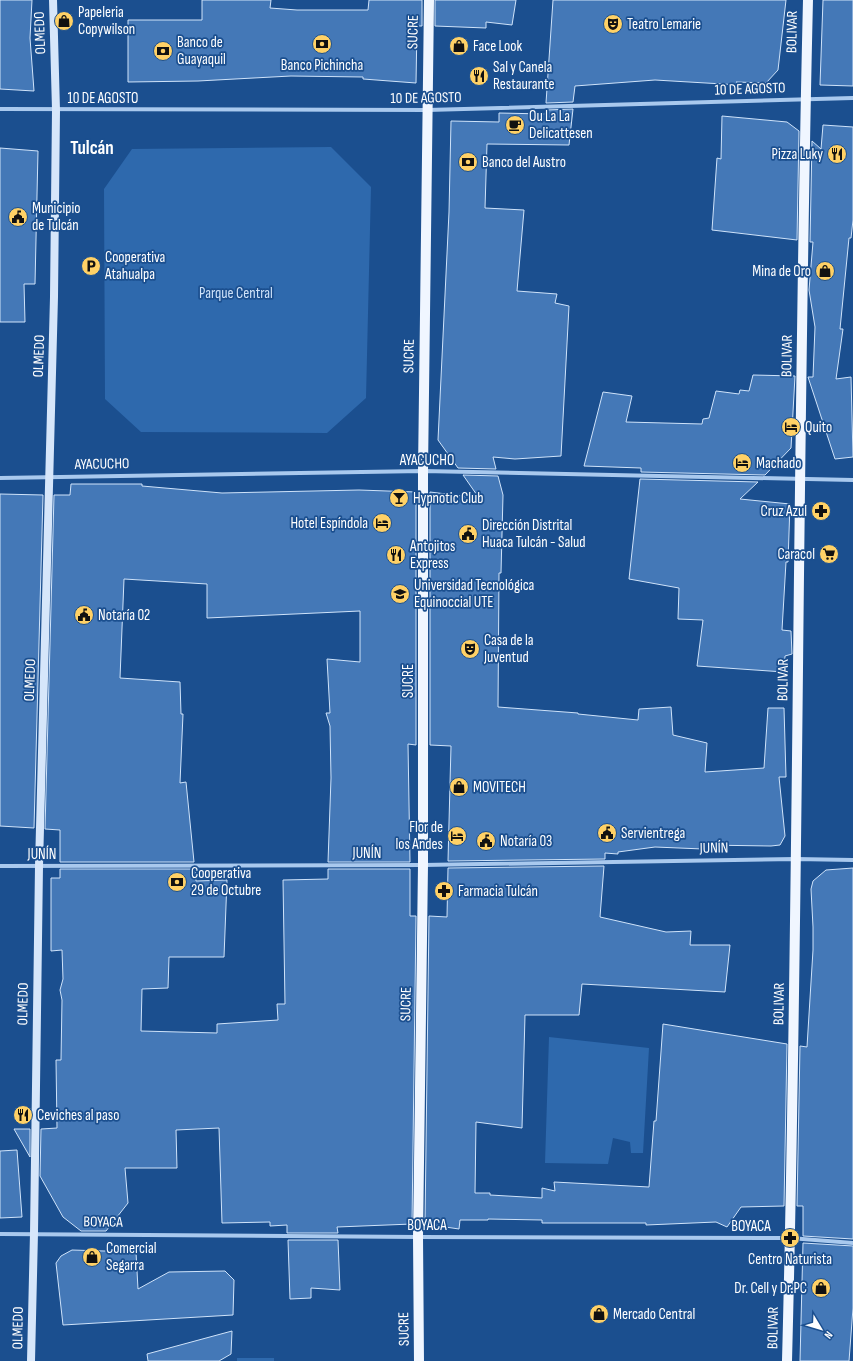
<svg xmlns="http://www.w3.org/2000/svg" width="853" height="1361" viewBox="0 0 853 1361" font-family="'Sofia Sans Condensed',sans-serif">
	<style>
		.green { fill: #2e69ad }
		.building { fill: #4478b7; stroke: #cfe3fa }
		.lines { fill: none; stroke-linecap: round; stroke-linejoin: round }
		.street { stroke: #a9c9ee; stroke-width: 4 }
		.secondary { stroke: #d6e6fa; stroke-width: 8 }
		.primary { stroke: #f0f6ff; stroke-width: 10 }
		.labels { text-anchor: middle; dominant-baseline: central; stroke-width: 3.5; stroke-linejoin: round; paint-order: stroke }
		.poi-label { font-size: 15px; fill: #fff; stroke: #1b4f8f; text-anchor: start }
		.street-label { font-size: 15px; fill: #fff; stroke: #1b4f8f }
		.park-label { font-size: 15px; fill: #cfe3fa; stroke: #1b4f8f }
		.district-label { font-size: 19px; font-weight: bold; fill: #fff; stroke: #1b4f8f }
	</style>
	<rect width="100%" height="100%" fill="#1b4f8f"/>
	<path class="green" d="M331 147 371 187 366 398 327 433 141 432 105 399 104 189 132 149Z
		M549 1037 649 1048 643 1153H631L630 1142 613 1138 608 1164 545 1163Z
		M237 1358H274V1361H237Z"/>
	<path class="building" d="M0 0H32L30 38 34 91 0 89Z
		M202 0H271L270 8 297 10H368L369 0H422V26H417L416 83 363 79V77L291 76 198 81 128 82V20H202Z
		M435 0H516L512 25 486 22V28L435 26Z
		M553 0H786L778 70 766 83 736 82 740 85 655 80 575 86 573 102 546 103Z
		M823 0H853V86L820 85Z
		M573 109 569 145 487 144 485 208 524 210 517 291 557 294 555 303 569 306 561 456 515 459 493 457 496 469 458 468 438 440 449 212 451 121 499 122V113L545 114 546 110Z
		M722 116 787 122 799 131 797 240 712 230 717 158 721 159Z
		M823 125 853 127V220L851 238H849L840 329H843L836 379 851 377 853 457 835 459 808 377H813L815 327 809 290 813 242H810L812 141 821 149Z
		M0 148 38 151 35 284H24L25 322H0Z
		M753 375 795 376 791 448 765 475 641 472V468L584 466 603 392 632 396 626 422 702 424 703 419 709 418 716 391 739 394 740 390 749 391Z
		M463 475 498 476 503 495 501 573H499L498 707 578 713V714L638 720 639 709 671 707 673 735 707 743 705 772 764 768 768 708H784L786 777H779L785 836 780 845 771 846 703 845V849L655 847 618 852V854L605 853V859L448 861 451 746 430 745V492L479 498Z
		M640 479 758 482 740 499 790 504 788 562H786L782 630 791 631 792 654 785 656 784 672 697 666 703 620 678 619 679 588 629 579Z
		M71 484H142V486L222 493 359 490 416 492V745L408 744 410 862H328L331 778 330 726 326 713H330L327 659 360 662V611L207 618V584L124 579 120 678 180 682 181 714H183L180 783 186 782 194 862H60V830L45 829 54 495H70Z
		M0 494 43 495 34 828 0 826Z
		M604 866 600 917 666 932 691 931 690 945H730L725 992 582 984 579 1015H525L522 1128 476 1122 475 1193H490V1195L542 1198V1188L555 1191 554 1182 649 1187 654 1121H656L663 1024 787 1044 784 1206 741 1207 727 1227 716 1222 646 1225V1223H542V1220L488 1219V1220H460L459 1229 425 1224 429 916 447 917 448 868Z
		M853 868V1239L803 1236V1206H797L800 1046 807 1047 813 950V927L811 889 813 881 826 870Z
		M60 869H195L196 881 227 880 224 957H169L168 988 142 989 141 1031 217 1033V1024L278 1020 277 1004H285L283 880 328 879V869H410V916H416L412 1224 337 1227 338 1233H287V1225L270 1226V1222L222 1223 219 1128 176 1130 177 1168H125L128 1203 106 1231H81L63 1217 40 1176 41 1129 57 1128 56 1060H61L62 1000 60 990 63 979 62 950 51 951V878H60Z
		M14 1129H30V1157Z
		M17 1150 22 1217 0 1218V1151Z
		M288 1240H338L340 1290 311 1288V1298L290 1299Z
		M803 1243 853 1246V1308L849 1361H800Z
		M72 1250 136 1252 138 1289 169 1272 225 1271 234 1280 233 1315 63 1325 56 1263 61 1256Z
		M232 1331 231 1354 219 1361H148L147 1354Z"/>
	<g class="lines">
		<path class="street" d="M0 109 427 110 853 98
			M0 478 423 471 853 480
			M0 866 423 865 796 859 853 860
			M0 1234 418 1237 790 1238 853 1243"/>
		<path class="secondary" d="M31 1361 34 1233 39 866 54 297 56 110 53 0"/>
		<path class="primary" d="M419 1361 418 1237 423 865V471L429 0
			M787 1361C799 907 797 454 808 0"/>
	</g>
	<defs>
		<symbol id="shop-disc" viewBox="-11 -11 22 22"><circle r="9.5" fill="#ffd166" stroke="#1b4f8f"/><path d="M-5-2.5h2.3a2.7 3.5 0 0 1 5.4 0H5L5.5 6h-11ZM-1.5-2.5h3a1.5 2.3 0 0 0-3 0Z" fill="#111"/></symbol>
		<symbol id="theatre-disc" viewBox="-11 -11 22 22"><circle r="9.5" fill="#ffd166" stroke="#1b4f8f"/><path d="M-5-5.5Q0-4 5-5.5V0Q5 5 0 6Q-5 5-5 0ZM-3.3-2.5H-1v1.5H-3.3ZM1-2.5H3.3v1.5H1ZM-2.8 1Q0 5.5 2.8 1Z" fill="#111"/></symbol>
		<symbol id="bank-disc" viewBox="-11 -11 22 22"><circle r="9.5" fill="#ffd166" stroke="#1b4f8f"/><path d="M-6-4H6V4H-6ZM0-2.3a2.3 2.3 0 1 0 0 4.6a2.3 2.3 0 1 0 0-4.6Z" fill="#111"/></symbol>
		<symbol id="restaurant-disc" viewBox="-11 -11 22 22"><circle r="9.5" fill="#ffd166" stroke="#1b4f8f"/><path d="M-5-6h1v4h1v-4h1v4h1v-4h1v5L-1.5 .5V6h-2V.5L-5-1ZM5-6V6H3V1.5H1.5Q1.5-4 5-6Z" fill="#111"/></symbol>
		<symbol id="cafe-disc" viewBox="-11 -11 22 22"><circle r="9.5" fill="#ffd166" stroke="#1b4f8f"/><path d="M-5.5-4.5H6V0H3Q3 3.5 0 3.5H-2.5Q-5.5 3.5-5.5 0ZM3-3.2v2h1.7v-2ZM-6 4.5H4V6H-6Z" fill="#111"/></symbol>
		<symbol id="civic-disc" viewBox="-11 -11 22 22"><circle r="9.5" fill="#ffd166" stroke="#1b4f8f"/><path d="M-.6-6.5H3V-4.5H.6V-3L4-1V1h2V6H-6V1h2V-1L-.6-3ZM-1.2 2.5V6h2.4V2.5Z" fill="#111"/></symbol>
		<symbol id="parking-disc" viewBox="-11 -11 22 22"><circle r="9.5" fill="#ffd166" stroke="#1b4f8f"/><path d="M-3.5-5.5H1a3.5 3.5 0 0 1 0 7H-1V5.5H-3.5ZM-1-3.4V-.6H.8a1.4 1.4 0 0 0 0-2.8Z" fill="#111"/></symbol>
		<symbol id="hotel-disc" viewBox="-11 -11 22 22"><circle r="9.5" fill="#ffd166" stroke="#1b4f8f"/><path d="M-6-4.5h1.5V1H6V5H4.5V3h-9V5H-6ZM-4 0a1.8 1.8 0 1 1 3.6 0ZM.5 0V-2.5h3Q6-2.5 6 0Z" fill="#111"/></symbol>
		<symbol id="bar-disc" viewBox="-11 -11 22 22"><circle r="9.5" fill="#ffd166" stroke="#1b4f8f"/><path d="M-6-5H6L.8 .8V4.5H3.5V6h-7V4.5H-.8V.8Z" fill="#111"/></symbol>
		<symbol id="pharmacy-disc" viewBox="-11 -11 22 22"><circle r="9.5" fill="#ffd166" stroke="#1b4f8f"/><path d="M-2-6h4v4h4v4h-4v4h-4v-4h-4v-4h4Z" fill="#111"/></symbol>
		<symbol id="supermarket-disc" viewBox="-11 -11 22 22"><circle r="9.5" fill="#ffd166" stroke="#1b4f8f"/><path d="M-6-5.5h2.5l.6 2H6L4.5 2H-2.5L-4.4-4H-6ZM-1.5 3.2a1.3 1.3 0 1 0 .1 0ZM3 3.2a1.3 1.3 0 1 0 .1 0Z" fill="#111"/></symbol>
		<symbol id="university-disc" viewBox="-11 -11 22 22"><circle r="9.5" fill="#ffd166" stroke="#1b4f8f"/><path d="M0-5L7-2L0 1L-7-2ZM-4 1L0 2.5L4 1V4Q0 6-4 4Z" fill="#111"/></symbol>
	</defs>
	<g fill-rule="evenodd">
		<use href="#shop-disc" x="53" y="10" width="22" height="22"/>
		<use href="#theatre-disc" x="602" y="13" width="22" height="22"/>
		<use href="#bank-disc" x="311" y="33" width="22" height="22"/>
		<use href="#shop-disc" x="448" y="35" width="22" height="22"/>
		<use href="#bank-disc" x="152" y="40" width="22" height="22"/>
		<use href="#restaurant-disc" x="468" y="65" width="22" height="22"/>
		<use href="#cafe-disc" x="504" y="114" width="22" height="22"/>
		<use href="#restaurant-disc" x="826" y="143" width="22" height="22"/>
		<use href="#bank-disc" x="457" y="151" width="22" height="22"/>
		<use href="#civic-disc" x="7" y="206" width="22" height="22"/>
		<use href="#parking-disc" x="80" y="255" width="22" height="22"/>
		<use href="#shop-disc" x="814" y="260" width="22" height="22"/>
		<use href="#hotel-disc" x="780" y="416" width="22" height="22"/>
		<use href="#hotel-disc" x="731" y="452" width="22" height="22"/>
		<use href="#bar-disc" x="388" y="487" width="22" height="22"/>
		<use href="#pharmacy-disc" x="810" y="500" width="22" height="22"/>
		<use href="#hotel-disc" x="371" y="512" width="22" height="22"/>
		<use href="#civic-disc" x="457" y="523" width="22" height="22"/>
		<use href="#supermarket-disc" x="818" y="543" width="22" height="22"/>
		<use href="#restaurant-disc" x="385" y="544" width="22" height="22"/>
		<use href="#university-disc" x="389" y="583" width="22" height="22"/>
		<use href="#civic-disc" x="73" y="604" width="22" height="22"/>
		<use href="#theatre-disc" x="459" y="638" width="22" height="22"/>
		<use href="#shop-disc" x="448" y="776" width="22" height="22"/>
		<use href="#civic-disc" x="596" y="822" width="22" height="22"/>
		<use href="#hotel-disc" x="446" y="825" width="22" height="22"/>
		<use href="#civic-disc" x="475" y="830" width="22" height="22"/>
		<use href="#bank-disc" x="166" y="871" width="22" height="22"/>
		<use href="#pharmacy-disc" x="433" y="880" width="22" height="22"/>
		<use href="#restaurant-disc" x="12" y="1104" width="22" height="22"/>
		<use href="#pharmacy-disc" x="779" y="1227" width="22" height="22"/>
		<use href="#shop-disc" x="81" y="1246" width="22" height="22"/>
		<use href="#shop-disc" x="810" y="1277" width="22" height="22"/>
		<use href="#shop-disc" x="588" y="1303" width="22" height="22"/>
	</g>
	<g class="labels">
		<g class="poi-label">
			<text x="78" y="12">Papeleria<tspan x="78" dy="17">Copywilson</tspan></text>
			<text x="627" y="24">Teatro Lemarie</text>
			<text x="177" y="42">Banco de<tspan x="177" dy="17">Guayaquil</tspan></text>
			<text x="473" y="46">Face Look</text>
			<text x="322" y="65" text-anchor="middle">Banco Pichincha</text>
			<text x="493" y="67">Sal y Canela<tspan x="493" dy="17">Restaurante</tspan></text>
			<text x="529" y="116">Ou La La<tspan x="529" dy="17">Delicattesen</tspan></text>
			<text x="823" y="154" text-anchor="end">Pizza Luky</text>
			<text x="482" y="162">Banco del Austro</text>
			<text x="32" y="208">Municipio<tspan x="32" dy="17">de Tulcán</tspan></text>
			<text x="105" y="257">Cooperativa<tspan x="105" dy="17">Atahualpa</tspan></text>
			<text x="811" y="271" text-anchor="end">Mina de Oro</text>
			<text x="805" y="427">Quito</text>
			<text x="756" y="463">Machado</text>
			<text x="413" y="498">Hypnotic Club</text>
			<text x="807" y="511" text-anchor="end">Cruz Azul</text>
			<text x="368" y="523" text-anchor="end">Hotel Espíndola</text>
			<text x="482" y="525">Dirección Distrital<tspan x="482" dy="17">Huaca Tulcán - Salud</tspan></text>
			<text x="410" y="546">Antojitos<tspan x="410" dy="17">Express</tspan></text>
			<text x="815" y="554" text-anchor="end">Caracol</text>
			<text x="414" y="585">Universidad Tecnológica<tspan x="414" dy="17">Equinoccial UTE</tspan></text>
			<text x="98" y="615">Notaría 02</text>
			<text x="484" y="640">Casa de la<tspan x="484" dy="17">Juventud</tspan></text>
			<text x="473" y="787">MOVITECH</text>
			<text x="443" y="827" text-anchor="end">Flor de<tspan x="443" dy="17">los Andes</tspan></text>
			<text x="621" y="833">Servientrega</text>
			<text x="500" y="841">Notaría 03</text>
			<text x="191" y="873">Cooperativa<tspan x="191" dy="17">29 de Octubre</tspan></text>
			<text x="458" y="891">Farmacia Tulcán</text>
			<text x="37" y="1115">Ceviches al paso</text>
			<text x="106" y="1248">Comercial<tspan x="106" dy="17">Segarra</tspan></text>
			<text x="790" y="1259" text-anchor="middle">Centro Naturista</text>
			<text x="807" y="1288" text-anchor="end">Dr. Cell y Dr.PC</text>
			<text x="613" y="1314">Mercado Central</text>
		</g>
		<g class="street-label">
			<text transform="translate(413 32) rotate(-89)">SUCRE</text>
			<text transform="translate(792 32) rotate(-89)">BOLIVAR</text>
			<text transform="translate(40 33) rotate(-92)">OLMEDO</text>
			<text transform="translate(750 89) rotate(-2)">10 DE AGOSTO</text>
			<text x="103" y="98">10 DE AGOSTO</text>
			<text transform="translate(426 98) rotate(-1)">10 DE AGOSTO</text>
			<text transform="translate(39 356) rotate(-88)">OLMEDO</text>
			<text transform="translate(409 356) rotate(-89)">SUCRE</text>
			<text transform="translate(787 356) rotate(-89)">BOLIVAR</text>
			<text x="427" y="460">AYACUCHO</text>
			<text transform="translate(102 464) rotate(-1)">AYACUCHO</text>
			<text transform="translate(30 680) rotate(-88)">OLMEDO</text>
			<text transform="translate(783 680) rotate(-89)">BOLIVAR</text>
			<text transform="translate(408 681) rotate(-90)">SUCRE</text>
			<text transform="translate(714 848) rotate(-1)">JUNÍN</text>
			<text x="367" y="853">JUNÍN</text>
			<text x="42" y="854">JUNÍN</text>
			<text transform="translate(23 1004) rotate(-89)">OLMEDO</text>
			<text transform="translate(406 1004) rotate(-89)">SUCRE</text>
			<text transform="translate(779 1004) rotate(-89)">BOLIVAR</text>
			<text transform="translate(103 1222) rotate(1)">BOYACA</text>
			<text x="427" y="1225">BOYACA</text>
			<text x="751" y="1226">BOYACA</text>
			<text transform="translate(18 1328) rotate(-89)">OLMEDO</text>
			<text transform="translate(773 1328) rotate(-89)">BOLIVAR</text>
			<text transform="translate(404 1329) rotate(-91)">SUCRE</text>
		</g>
		<g class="park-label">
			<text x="236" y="293">Parque Central</text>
		</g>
		<g class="district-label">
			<text x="92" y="148">Tulcán</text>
		</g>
	</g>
	<g transform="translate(821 1329) rotate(128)" stroke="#1b4f8f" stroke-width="3" paint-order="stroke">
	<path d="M0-3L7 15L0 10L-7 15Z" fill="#ffffff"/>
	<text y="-6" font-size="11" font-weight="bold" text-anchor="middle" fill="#ffffff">N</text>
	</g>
</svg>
